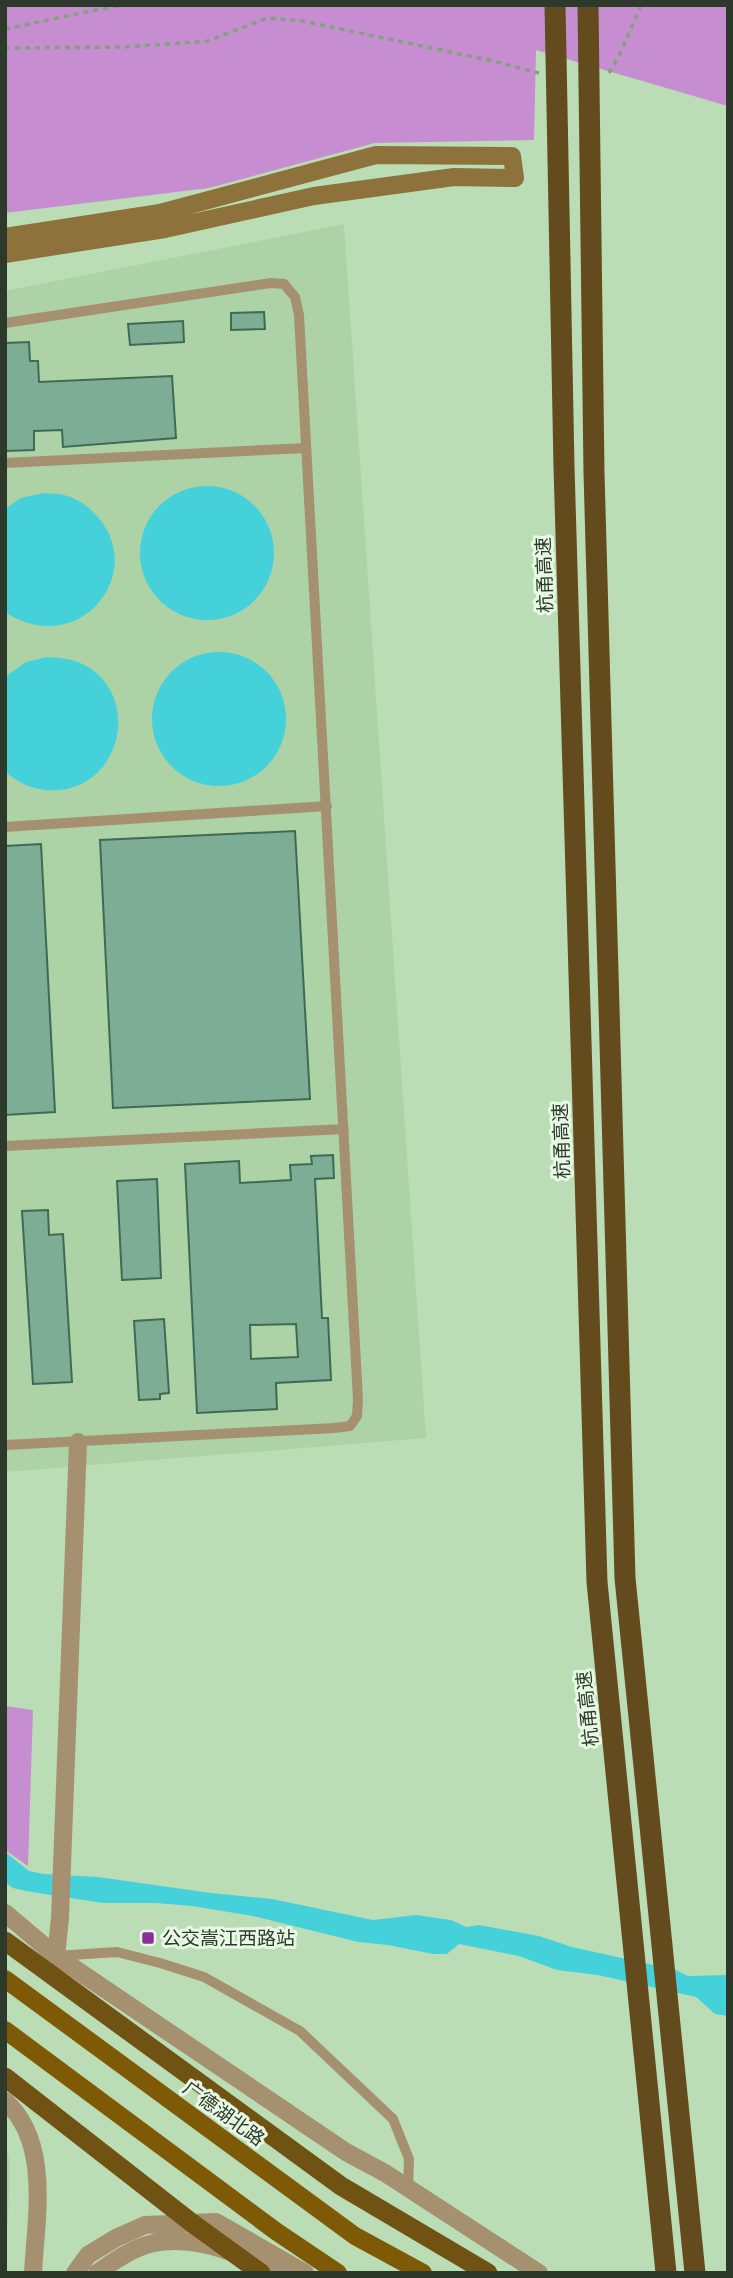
<svg xmlns="http://www.w3.org/2000/svg" width="733" height="2278" viewBox="0 0 733 2278" font-family="Merriweather,'Noto Sans SC',serif">
	<style>
		.built { fill: #acd2a6 }
		.green { fill: #c68ed0 }
		.water { fill: #44d1da }
		.building { fill: #7dad94; stroke: #3d6b54; stroke-width: 2; fill-rule: evenodd }
		.lines { fill: none; stroke-linecap: round; stroke-linejoin: round }
		.path { stroke: #859f81; stroke-width: 3.5; stroke-dasharray: 5 5; stroke-linecap: butt }
		.service { stroke: #a5916f; stroke-width: 10 }
		.minor { stroke: #a5916f; stroke-width: 18 }
		.tertiary { stroke: #a5916f; stroke-width: 18 }
		.secondary { stroke: #8e723c; stroke-width: 18 }
		.primary { stroke: #7e5a06; stroke-width: 18 }
		.trunk { stroke: #705212; stroke-width: 19 }
		.motorway { stroke: #634b1d; stroke-width: 21 }
		.poi-dot { fill: #8a2e9a; stroke: #e7f8e5; stroke-width: 2.5 }
		.labels { text-anchor: middle; dominant-baseline: central; stroke-width: 6; stroke-linejoin: round; paint-order: stroke }
		.street-label { font-size: 19px; fill: #2d3a2b; stroke: #e7f8e5 }
		.poi-label { font-size: 19px; fill: #2d3a2b; stroke: #e7f8e5; text-anchor: start }
	</style>
	<rect width="100%" height="100%" fill="#bbddb6"/>
	<path class="built" d="M344 224 426 1438 5 1472V291Z
		M5 2149 9 2157 10 2176 5 2273Z"/>
	<path class="green" d="M5 5H728V106L536 50 534 140 375 143 209 188 5 213Z
		M5 1706 33 1710 28 1866 5 1850Z"/>
	<path class="water" d="M140 553a67 67 0 1 1 134 0a67 67 0 1 1-134 0Z
		M43 493C49 494 58 493 64 495 75 498 85 504 92 511 153 568 80 662 5 612V509L21 498Z
		M152 719a67 67 0 1 1 134 0a67 67 0 1 1-134 0Z
		M47 657C62 658 75 659 88 667 141 700 120 785 59 790 38 792 20 785 5 771V677L26 662Z
		M5 1852 29 1871 44 1874 98 1877 211 1893 272 1899 373 1920 416 1915 451 1920 466 1927 479 1925 539 1936 572 1947 676 1970 688 1976 728 1975V2016L715 2014 696 1997 598 1975 557 1970 519 1956 459 1944 447 1954H433L388 1945 358 1942 253 1916 192 1906 156 1903H103L70 1898 26 1891 13 1888 5 1882Z"/>
	<path class="building" d="M264 312 265 329 231 330V313Z
		M183 321 184 342 130 345 128 324Z
		M29 342 30 361H38L39 382 172 376 176 438 63 447 62 430 34 431V450L5 451V343Z
		M295 831 310 1099 113 1108 100 840Z
		M41 844 55 1112 5 1115V846Z
		M333 1155 334 1178 315 1179 322 1318H328L331 1380 276 1383 277 1409 197 1413 185 1164 239 1161 240 1183 291 1180 290 1165 312 1164 311 1156ZM296 1324 298 1357 251 1359 250 1325Z
		M157 1179 161 1278 122 1280 117 1181Z
		M48 1210 49 1235 63 1234 72 1382 33 1384 22 1211Z
		M164 1319 169 1393 160 1394V1399L139 1400 134 1321Z"/>
	<g class="lines">
		<path class="path" d="M5 29 121 5
			M5 48 126 47 208 41 267 18 302 21 489 60 539 73
			M609 73 620 54 641 5"/>
		<path class="service" d="M5 323 271 283 284 284 295 297 299 315 358 1400 357 1416 350 1426 334 1428 5 1445
			M5 463 306 448
			M5 827 327 806
			M5 1146 344 1129
			M56 1956 117 1952 160 1963 204 1977 300 2031 393 2119 409 2159 408 2188"/>
		<path class="minor" d="M56 1956 60 1918 78 1442"/>
		<path class="tertiary" d="M5 1913 56 1956 346 2152 385 2173 539 2273
			M5 2101C51 2142 36 2218 33 2273
			M75 2273 88 2255 116 2238 145 2225 216 2222 305 2273
			M97 2273C114 2261 134 2247 154 2243 197 2234 241 2255 278 2273"/>
		<path class="secondary" d="M5 237 160 213 376 155 512 156 515 178 454 177 314 196 165 229 5 254"/>
		<path class="primary" d="M5 1979 355 2236 423 2273
			M5 2030 277 2232 338 2273"/>
		<path class="trunk" d="M5 1941 341 2186 488 2273
			M5 2077 192 2223 261 2273"/>
		<path class="motorway" d="M555 5 564 467 597 1582 666 2273
			M588 5 594 473 625 1578 695 2273"/>
	</g>
	<rect class="poi-dot" x="141" y="1931" width="14" height="14" rx="3.5"/>
	<g class="labels">
		<g class="street-label">
			<text transform="translate(544 575) rotate(-92)">杭甬高速</text>
			<text transform="translate(561 1141) rotate(-92)">杭甬高速</text>
			<text transform="translate(587 1709) rotate(-96)">杭甬高速</text>
			<text transform="translate(224 2113) rotate(36)">广德湖北路</text>
		</g>
		<g class="poi-label">
			<text x="162" y="1938">公交嵩江西路站</text>
		</g>
	</g>
	<rect width="733" height="2278" fill="none" stroke="#2d3a2b" stroke-width="14"/>
</svg>
